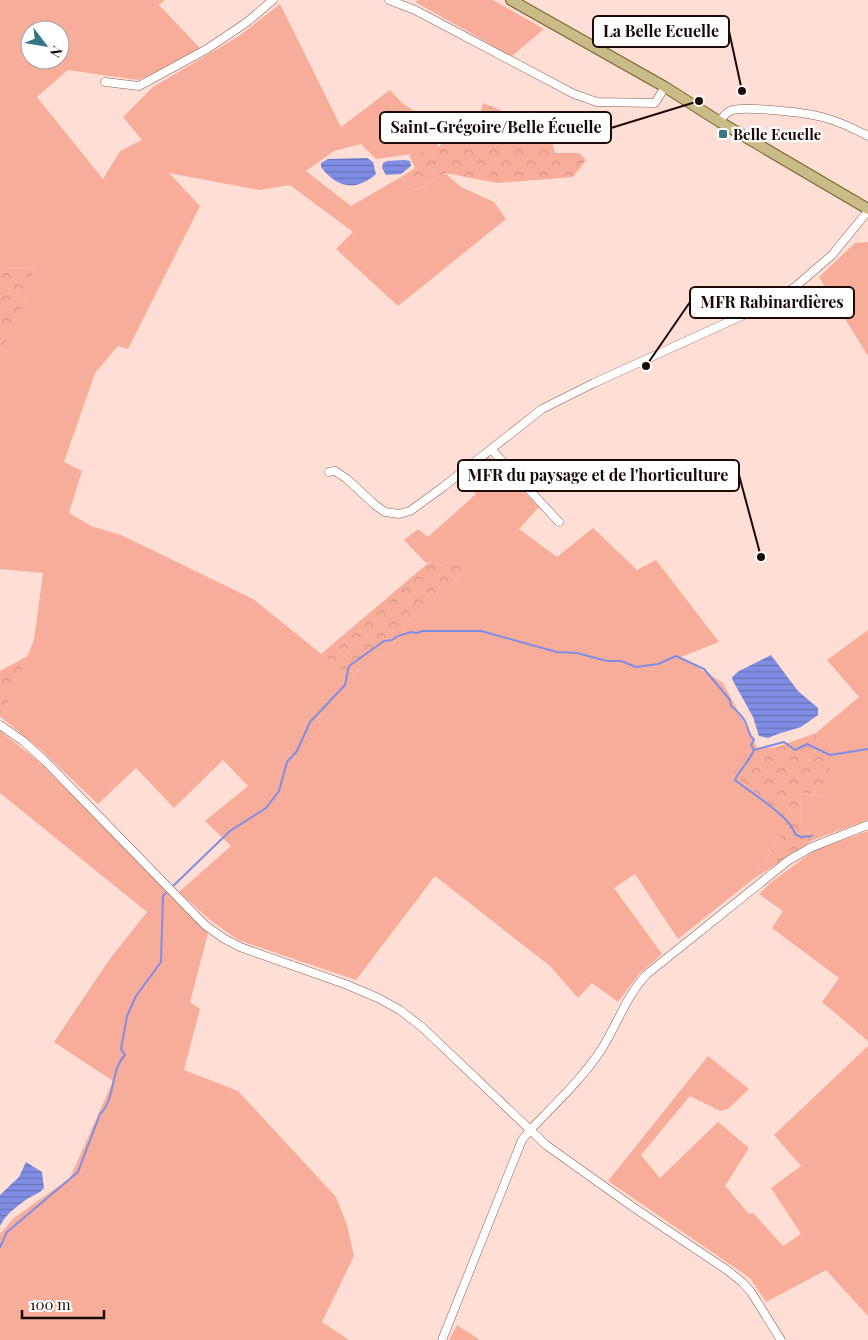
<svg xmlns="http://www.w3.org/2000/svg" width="868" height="1340" viewBox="0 0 868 1340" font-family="'Playfair Display',serif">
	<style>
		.green { fill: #f8ad9a; fill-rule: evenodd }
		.forest { fill: url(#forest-crowns) }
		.water { fill: url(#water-rules) }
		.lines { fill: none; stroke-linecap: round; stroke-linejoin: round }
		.stream { stroke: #7f8ee4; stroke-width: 2 }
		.minor-casing { stroke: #8c5e52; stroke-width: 9 }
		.major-casing { stroke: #756128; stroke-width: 12 }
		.minor { stroke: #fff; stroke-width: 8 }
		.major { stroke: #c9bc89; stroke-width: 10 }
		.poi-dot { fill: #357888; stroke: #fff; stroke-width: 2 }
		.labels { text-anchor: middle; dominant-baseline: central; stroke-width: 4.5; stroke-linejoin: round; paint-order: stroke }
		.poi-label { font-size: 15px; font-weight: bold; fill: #1b0a06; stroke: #fff; text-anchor: start }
		.leader { fill: none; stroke: #1b0a06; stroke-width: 2 }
		.callout-dot { fill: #1b0a06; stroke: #fff; stroke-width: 2 }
		.callout { fill: #fff; stroke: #1b0a06; stroke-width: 2 }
		.callout-label { font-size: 16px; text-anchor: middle; font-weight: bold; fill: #1b0a06 }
	</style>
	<defs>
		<pattern id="forest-crowns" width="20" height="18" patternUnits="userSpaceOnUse" patternTransform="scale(1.25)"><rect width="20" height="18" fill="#f8ad9a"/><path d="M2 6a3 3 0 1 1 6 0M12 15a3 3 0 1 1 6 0" fill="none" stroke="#d49483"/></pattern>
		<pattern id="water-rules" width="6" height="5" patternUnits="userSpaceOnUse" patternTransform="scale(1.25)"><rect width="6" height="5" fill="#7f8ee4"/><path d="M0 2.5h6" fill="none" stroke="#6772b7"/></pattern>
	</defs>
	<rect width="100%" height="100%" fill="#feded5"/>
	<path class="green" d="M0 0H165L159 5 200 48 153 74 138 80 68 70 37 97 103 179 120 151 142 140 123 117 153 87 239 36 280 4 341 127 390 90 402 103 416 112 439 147 420 153 376 159 361 144 334 151 306 171 351 206 401 177 415 191 445 173 461 187 494 202 506 219 398 306 336 249 353 232 290 185 259 190 169 173 200 206 128 349 118 346 95 373 64 462 82 471 69 513 91 526 121 535 253 599 350 677 399 638 404 626 464 572 455 561 441 566 434 559 426 563 404 540 418 529 428 537 476 494 462 476 487 455 539 507 519 529 557 557 593 528 637 570 656 560 719 642 681 657 723 683 758 749 732 775 791 821 752 880 678 939 635 874 614 888 662 954 639 974 618 1002 592 983 578 998 550 966 435 876 356 980 238 940 210 920 179 892 231 846 205 821 248 786 223 760 174 808 136 768 98 804 41 750 2 718 34 640 43 573 0 569V349L14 331 35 267 0 268ZM30 30H60V60H30Z
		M418 0H493L544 29 512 56 415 2Z
		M868 242V356L819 277 855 243Z
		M868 630V820L813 840 801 823 800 793 825 796 820 750 816 733 859 697 827 660Z
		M0 731 38 761 208 933 190 1002 200 1009 184 1070 238 1091 336 1197 347 1225 354 1256 322 1322 349 1340H0V1234L14 1218 70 1178 113 1081 54 1042 109 960 147 912 0 793Z
		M868 831V1041L822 1002 839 978 772 928 783 911 759 894 770 883 815 850Z
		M868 1046V1316L826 1270 766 1302 750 1278 608 1181 708 1056 749 1089 728 1109 720 1111 690 1096 641 1155 660 1178 718 1122 749 1148 725 1186 749 1214 753 1213 783 1246 801 1234 771 1188 801 1166 774 1135Z
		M457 1325 480 1340H449Z"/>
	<path class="forest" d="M483 103 510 114 525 113 534 136 550 132 555 153H579L586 160 573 177 498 183 445 173 415 191 401 177 415 168 409 155 439 147 448 136 478 122Z
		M35 267 14 332 0 349V268Z
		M434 558 441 566 455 561 464 572 404 626 399 638 350 677 321 654Z
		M28 656 2 718 0 717V671Z
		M816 733 820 750 831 759 825 796 800 793 801 823 813 840 752 880 791 821 731 774 758 749 777 747Z"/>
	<path class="water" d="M367 158 373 162 376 174C356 192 337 188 321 167V163L328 159Z
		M405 160 410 161 411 166 401 174 386 175 382 168 383 163 387 161Z
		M771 655 798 691 818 708V715L801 727 778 734 768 738 759 736 753 717 732 679 733 676 739 671Z
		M26 1162 42 1172 44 1188C39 1194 33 1195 27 1199 16 1207 6 1214 0 1226V1195L19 1177Z"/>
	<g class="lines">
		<path class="stream" d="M754 750 784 742 795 750 807 744 830 755 868 749
			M173 886 230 831 266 808 279 791 287 762 297 751 310 722 345 685 349 666 384 641 392 640 398 636 411 632 417 633 422 631H481L557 652 577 653 607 661H621L636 667 658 664 676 656 704 669 730 700 731 706C737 710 745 719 747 726 750 734 748 733 754 740L751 745 754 750C749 762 740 769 735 780 750 792 791 817 795 834L801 837 812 836
			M0 1247 7 1232 78 1172 100 1114C116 1099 110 1070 125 1055L121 1049 127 1016 136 996 161 962 163 896 166 893"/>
		<defs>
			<path id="minor" d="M389 0 415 10 574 94 597 102 655 103 665 87
				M105 82 139 86 207 49 247 22 273 0
				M720 122C722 118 726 113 730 111 741 105 807 113 822 117 838 121 853 128 868 136
				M491 449 559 522
				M329 472 335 471 347 479 375 505 385 512 399 514 410 511 443 487 542 409 594 383 759 308 795 287 832 255 868 211
				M0 725 23 741 45 761 205 925 223 938 240 947 345 984 378 998 400 1010 423 1028 546 1145 633 1207 727 1270 742 1282 751 1292 781 1340
				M442 1340 522 1140 530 1130C554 1105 582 1079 601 1050 618 1024 625 997 647 974L789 860 812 847 868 825"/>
			<path id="major" d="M511 0 665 87 720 122 868 209"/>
		</defs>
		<use href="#minor" class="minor-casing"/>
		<use href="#major" class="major-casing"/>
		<use href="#minor" class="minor"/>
		<use href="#major" class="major"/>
	</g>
	<rect class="poi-dot" x="718" y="129" width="10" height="10" rx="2.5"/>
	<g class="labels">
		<g class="poi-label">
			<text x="733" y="134">Belle Ecuelle</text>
		</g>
	</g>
	<path class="leader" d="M742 91L729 31M699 101L611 128M646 366L690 302M761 557L739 475"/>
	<g class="callout-dot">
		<circle cx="742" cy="91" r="5"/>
		<circle cx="699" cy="101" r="5"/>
		<circle cx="646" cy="366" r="5"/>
		<circle cx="761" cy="557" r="5"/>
	</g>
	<g class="callout">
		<rect x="593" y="16" width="136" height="31" rx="5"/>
		<rect x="380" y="112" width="231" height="31" rx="5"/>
		<rect x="690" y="287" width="164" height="31" rx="5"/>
		<rect x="458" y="460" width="281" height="31" rx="5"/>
	</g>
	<g class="callout-label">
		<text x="661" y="37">La Belle Ecuelle</text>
		<text x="496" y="133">Saint-Grégoire/Belle Écuelle</text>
		<text x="772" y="308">MFR Rabinardières</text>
		<text x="598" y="481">MFR du paysage et de l'horticulture</text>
	</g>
	<g transform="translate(45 45) rotate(121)"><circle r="24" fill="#ffffff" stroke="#a49d9b"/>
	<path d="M0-4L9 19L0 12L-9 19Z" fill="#357888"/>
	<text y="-8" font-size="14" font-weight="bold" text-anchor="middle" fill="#1b0a06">N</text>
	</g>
	<path d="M22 1310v8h82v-8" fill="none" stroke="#1b0a06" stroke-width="2.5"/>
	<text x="30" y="1310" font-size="15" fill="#1b0a06" stroke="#ffffff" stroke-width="4" paint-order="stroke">100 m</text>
</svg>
